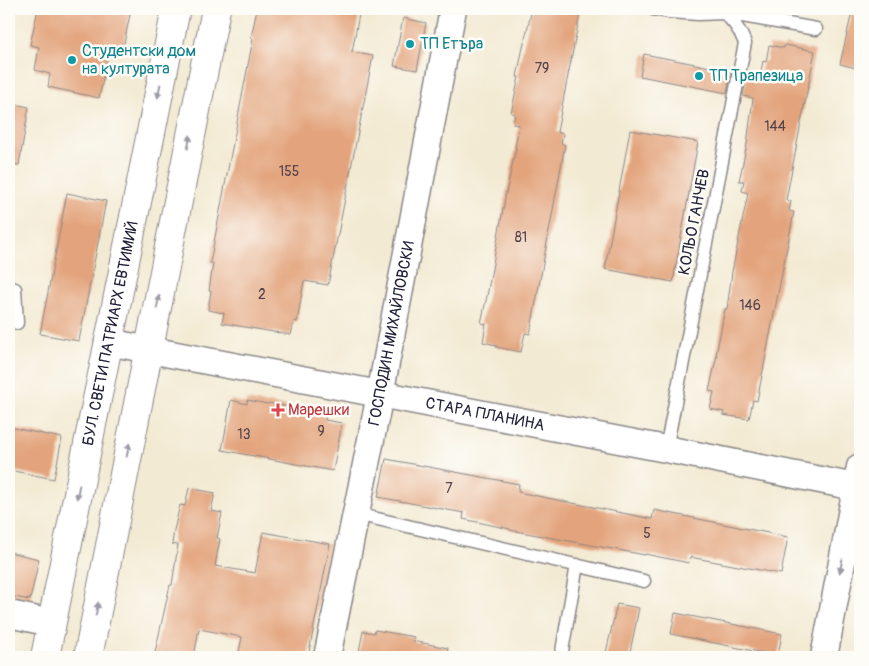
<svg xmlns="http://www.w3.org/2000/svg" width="869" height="666" viewBox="0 0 869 666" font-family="Pangolin,sans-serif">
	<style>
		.building { fill: #e3a47d }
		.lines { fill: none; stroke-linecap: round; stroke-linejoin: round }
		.service-casing { stroke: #8a8687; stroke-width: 15 }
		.minor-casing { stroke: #8a8687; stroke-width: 29 }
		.primary-casing { stroke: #8a8687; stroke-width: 30 }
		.service { stroke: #fff; stroke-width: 12 }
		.minor { stroke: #fff; stroke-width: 26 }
		.primary { stroke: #fff; stroke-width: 28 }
		.oneway { fill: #9c9ca7 }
		.culture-dot { fill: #0f9aa8; stroke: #fdfcf7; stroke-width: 2 }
		.health-dot { fill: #e0444e; stroke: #fdfcf7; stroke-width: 2 }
		.labels { text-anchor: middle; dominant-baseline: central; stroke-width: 5; stroke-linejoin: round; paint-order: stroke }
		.number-label { font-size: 14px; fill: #52424c }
		.culture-label { font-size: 16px; fill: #0d838f; stroke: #fdfcf7; text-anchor: start }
		.street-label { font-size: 16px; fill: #22223b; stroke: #fdfcf7 }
		.health-label { font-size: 16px; fill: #be3a42; stroke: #fdfcf7; text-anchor: start }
	</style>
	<rect width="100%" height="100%" fill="#fdfcf7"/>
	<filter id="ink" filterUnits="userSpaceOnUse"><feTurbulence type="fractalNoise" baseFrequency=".02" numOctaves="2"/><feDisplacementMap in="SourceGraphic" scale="10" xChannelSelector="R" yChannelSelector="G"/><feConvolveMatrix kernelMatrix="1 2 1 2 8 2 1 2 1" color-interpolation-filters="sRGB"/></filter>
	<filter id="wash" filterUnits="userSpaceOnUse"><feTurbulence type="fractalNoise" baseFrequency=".0096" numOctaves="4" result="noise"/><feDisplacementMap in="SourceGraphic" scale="20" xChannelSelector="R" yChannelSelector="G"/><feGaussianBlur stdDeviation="1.12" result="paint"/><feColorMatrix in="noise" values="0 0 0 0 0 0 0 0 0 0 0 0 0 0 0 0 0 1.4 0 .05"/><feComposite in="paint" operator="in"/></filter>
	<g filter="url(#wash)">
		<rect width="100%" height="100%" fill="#f3ead3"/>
		<g id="blocks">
			<path class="building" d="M38 9H131L123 49 110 46 99 98 48 87 50 74 35 70 39 47 30 45Z
				M257 9H360L352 52 373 56 328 285 304 281 297 322 294 321 291 335 222 323 224 313 208 310 211 291H209L213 263H210L253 39 251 38Z
				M532 9H581L557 132 563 134 561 143 565 145 530 334 525 333 521 352 496 347V345L483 342 486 324 481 323 487 296 506 193 516 148H515L519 125 513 124 515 114 511 113 519 77H517L522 52Z
				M852 12H860V69L840 64Z
				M403 18 426 23 417 70 394 66Z
				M769 45 784 48 785 45 815 51 786 200 791 201 789 211 794 212 757 401 753 400 749 419 723 415 724 412 710 409 714 392 709 391 717 355H716L725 309H727L732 272 748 193 742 191 744 181H739L747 144 753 98 743 96 747 74 760 77 763 61 766 62Z
				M644 54 731 71 727 93 640 76Z
				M9 103 29 107 19 165 9 164Z
				M630 130 698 142 673 282 605 269Z
				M67 193 106 201 79 341 40 334Z
				M231 400 247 404V400L268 404 269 403 305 410V413L326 416 325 420 342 423 333 471 222 450Z
				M9 427 62 438 54 479 9 470Z
				M386 459 519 484 518 492 652 519 654 510 788 537 781 574 690 557 689 563 645 554V555L510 530V529L463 519 464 513 378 497Z
				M189 488 215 493 211 511 222 513 217 538 220 539 215 566 255 573 263 532 330 544 308 657H238L242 637 199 629 194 657H154L170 585H172L178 545 172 544 174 530 180 505 185 506Z
				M9 552 39 559 30 600 9 596Z
				M617 604 639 608 629 657H605Z
				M675 613 782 634 778 656 671 634Z
				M375 630 414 637 413 641 448 648 447 657H358L363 631 374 633Z"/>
		</g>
	</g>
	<g filter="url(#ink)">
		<use href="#blocks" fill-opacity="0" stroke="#8a8687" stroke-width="1"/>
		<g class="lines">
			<defs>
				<path id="service" d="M653 9 670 12 698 14 725 13 816 29
					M9 287 15 289 17 323
					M666 449 745 43C740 29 732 19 720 9
					M356 514 644 581
					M561 657 577 565"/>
				<g id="minor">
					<path id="s1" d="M108 342 666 449 860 488"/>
					<path d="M9 614 51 623"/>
					<path id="s2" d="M327 657 380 395 453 9"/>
					<path d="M824 657 860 467"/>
				</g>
				<g id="primary">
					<path id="s3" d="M45 657 176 9"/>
					<path d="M88 657 216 9"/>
				</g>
			</defs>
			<use href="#service" class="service-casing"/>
			<use href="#minor" class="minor-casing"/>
			<use href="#primary" class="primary-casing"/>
			<use href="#service" class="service"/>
			<use href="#minor" class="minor"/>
			<use href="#primary" class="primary"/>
		</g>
		<defs><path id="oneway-solid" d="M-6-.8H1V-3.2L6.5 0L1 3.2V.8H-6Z" transform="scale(1.25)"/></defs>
		<g class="oneway">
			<use href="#oneway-solid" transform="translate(159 91) rotate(101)"/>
			<use href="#oneway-solid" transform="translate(189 142) rotate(-79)"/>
			<use href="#oneway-solid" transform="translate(158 302) rotate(-79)"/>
			<use href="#oneway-solid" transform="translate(128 450) rotate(-79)"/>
			<use href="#oneway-solid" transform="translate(78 492) rotate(101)"/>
			<use href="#oneway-solid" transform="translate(841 566) rotate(101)"/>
			<use href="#oneway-solid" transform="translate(97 609) rotate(-79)"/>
		</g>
	</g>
	<g class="culture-dot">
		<circle cx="410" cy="44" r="5"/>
		<circle cx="72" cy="60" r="5"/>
		<circle cx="699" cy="76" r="5"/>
	</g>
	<path class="health-dot" d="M275.5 402.5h5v5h5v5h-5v5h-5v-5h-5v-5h5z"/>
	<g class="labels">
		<g class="number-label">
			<text x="542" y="68">79</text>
			<text x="775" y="126">144</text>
			<text x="289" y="171">155</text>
			<text x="521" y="237">81</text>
			<text x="262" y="294">2</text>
			<text x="750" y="305">146</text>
			<text x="321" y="431">9</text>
			<text x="244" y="434">13</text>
			<text x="449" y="488">7</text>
			<text x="647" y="533">5</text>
		</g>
		<g class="culture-label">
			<text x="420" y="44">ТП Етъра</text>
			<text x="82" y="51">Студентски дом<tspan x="82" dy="18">на културата</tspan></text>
			<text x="709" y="76">ТП Трапезица</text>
		</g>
		<g class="street-label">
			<text transform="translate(694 222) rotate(-79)">КОЛЬО ГАНЧЕВ</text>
			<text stroke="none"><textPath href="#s3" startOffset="330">БУЛ. СВЕТИ ПАТРИАРХ ЕВТИМИЙ</textPath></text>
			<text stroke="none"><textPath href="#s2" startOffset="330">ГОСПОДИН МИХАЙЛОВСКИ</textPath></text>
			<text stroke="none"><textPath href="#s1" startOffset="384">СТАРА ПЛАНИНА</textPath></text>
		</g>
		<g class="health-label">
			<text x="288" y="410">Марешки</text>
		</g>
	</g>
	<rect width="869" height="666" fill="none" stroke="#fdfcf7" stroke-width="30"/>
</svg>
